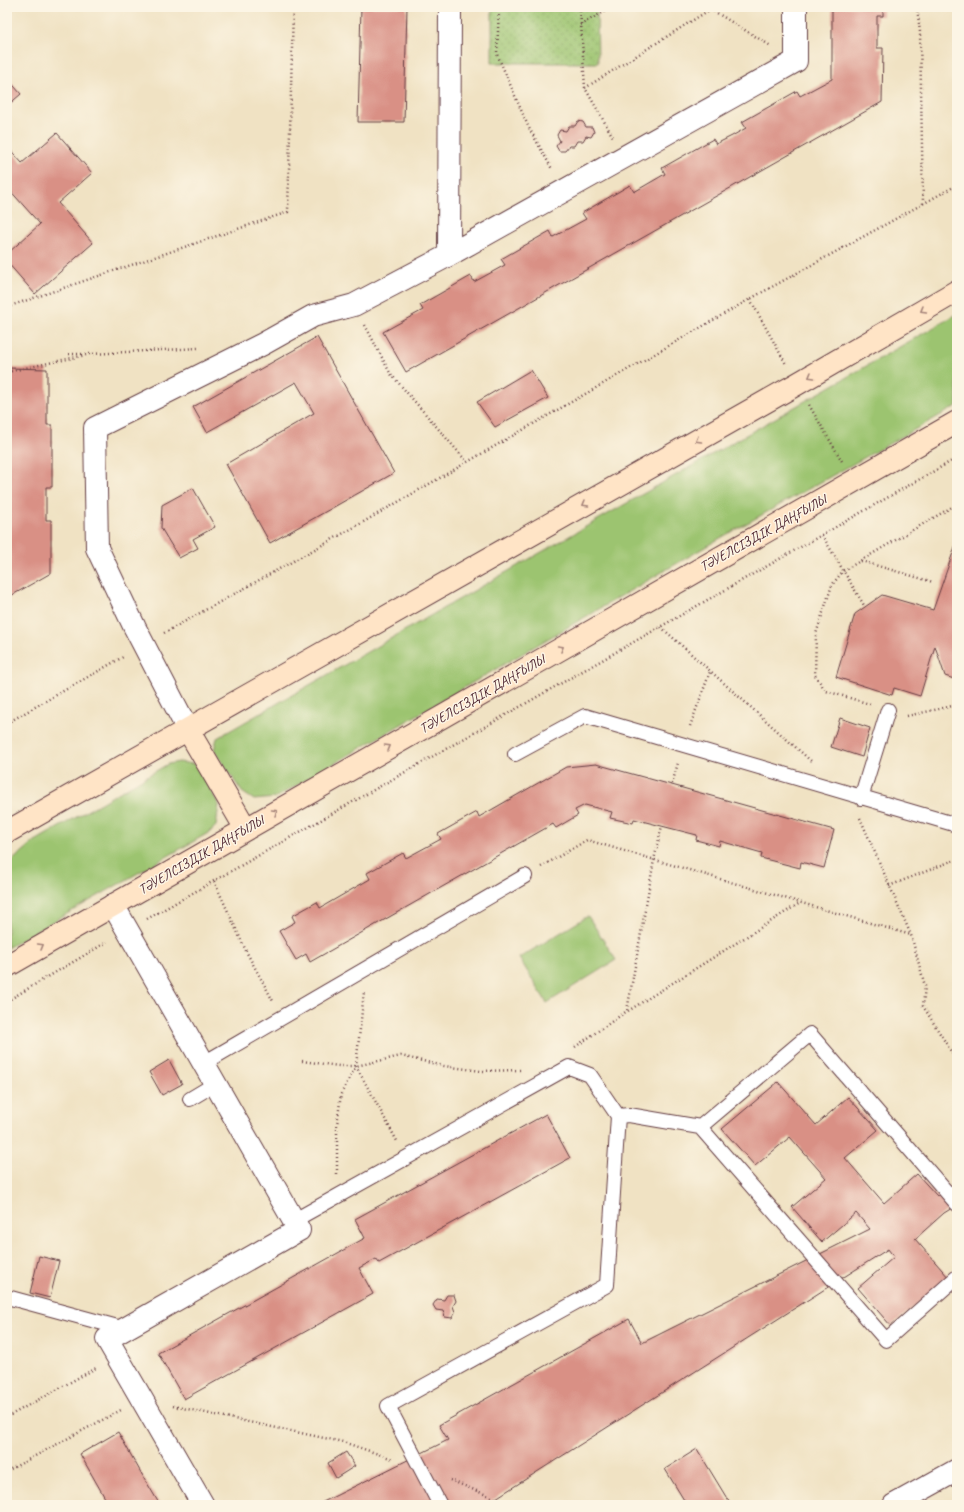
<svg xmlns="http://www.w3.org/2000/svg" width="964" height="1512" viewBox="0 0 964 1512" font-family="Caveat,sans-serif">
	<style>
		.green { fill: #9cc470; stroke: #73724e }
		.park { fill: url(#park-dots); stroke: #73724e }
		.building { fill: #d99085 }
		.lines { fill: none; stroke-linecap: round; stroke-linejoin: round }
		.lane-casing { stroke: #633c42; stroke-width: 16 }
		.street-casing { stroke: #633c42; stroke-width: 24 }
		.secondary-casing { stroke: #633c42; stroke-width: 24 }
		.path { stroke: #633c42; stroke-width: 2.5; stroke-dasharray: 1 3; stroke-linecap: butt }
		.lane { stroke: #fff; stroke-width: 14 }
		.street { stroke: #fff; stroke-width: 22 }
		.secondary { stroke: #ffe4c6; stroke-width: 22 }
		.oneway { stroke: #a48278 }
		.labels { text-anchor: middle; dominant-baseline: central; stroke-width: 3; stroke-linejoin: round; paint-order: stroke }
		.street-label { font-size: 14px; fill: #4a1f2b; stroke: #fcf5e5 }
	</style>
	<defs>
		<pattern id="park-dots" width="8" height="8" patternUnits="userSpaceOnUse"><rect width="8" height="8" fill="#9cc470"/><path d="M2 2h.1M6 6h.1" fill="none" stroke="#819f5c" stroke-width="1.8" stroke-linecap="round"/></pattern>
	</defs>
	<rect width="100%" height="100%" fill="#fcf5e5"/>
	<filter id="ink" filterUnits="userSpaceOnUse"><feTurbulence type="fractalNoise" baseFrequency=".025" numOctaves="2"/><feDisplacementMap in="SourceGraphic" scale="8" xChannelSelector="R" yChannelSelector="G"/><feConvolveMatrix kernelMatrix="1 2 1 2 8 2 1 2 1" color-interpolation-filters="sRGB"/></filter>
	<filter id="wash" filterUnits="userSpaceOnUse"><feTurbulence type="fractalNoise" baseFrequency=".012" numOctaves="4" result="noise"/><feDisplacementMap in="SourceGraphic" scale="16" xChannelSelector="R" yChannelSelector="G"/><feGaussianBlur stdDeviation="0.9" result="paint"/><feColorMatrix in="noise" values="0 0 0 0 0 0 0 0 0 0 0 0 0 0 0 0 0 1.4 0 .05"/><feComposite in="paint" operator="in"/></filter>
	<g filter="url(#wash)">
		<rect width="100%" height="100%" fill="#f0e2c3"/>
		<path class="green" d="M957 314V406L724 536 275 798 254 800 242 792 214 750 217 738Z
			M179 762 194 764 200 771 219 805 216 826 210 832 7 948V865L35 841 168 764Z
			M588 916 616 960 547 1003 519 958Z"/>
		<path class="park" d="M492 7H597L598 63H492Z"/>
		<g id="blocks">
			<path class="building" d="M361 7H407L404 122H358Z
				M832 7H883V16H877V48H883L882 102 406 372 383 332 423 310 420 305 471 276 474 282 505 265 501 259 550 231 553 237 586 219 582 213 630 185 634 192 665 174 662 168 713 139 716 144 732 136 746 128 742 122 797 91 800 96 832 79Z
				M7 78 21 94 7 106Z
				M578 121 583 122 586 127H592L594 132 591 137 586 136 583 141H577L574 146H569L565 151H559L556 146 560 141 557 135 560 130 566 131 569 126H575Z
				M57 133 92 173 58 203 93 243 35 294 7 262V254L40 224 7 187V146L22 163Z
				M317 337 394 473 270 543 226 464 314 413 296 382 207 432 193 407Z
				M7 368 47 369V425H52V487H46V520H51V573L7 598Z
				M531 370 548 398 495 427 477 402Z
				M193 488 215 527 193 539 198 548 179 558 161 528 162 505Z
				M957 541V680L945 676 935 646 920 696 894 688 892 695 836 677 855 614 882 595 933 610Z
				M840 718 870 728 862 757 831 747Z
				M596 764 834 830 824 868 801 862 800 868 761 858 762 853 720 841 719 846 696 840 697 835 634 819 633 823 610 818 612 812 585 805 575 810 578 815 556 828 553 824 310 962 306 954 296 960 279 931 295 922 292 916 317 902 320 908 370 879 367 873 403 853 406 858 441 839 438 834 477 812 479 817 566 767Z
				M169 1060 182 1084 162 1095 149 1072Z
				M778 1082 816 1125 848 1097 878 1130 845 1158 884 1203 917 1174 937 1196 957 1186V1205L944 1213 915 1239 949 1278 891 1326 858 1288 894 1257 888 1249 485 1505H317L448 1440 439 1425 629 1319 642 1343 870 1229 856 1213 822 1242 792 1207 826 1178 790 1137 755 1166 722 1129Z
				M546 1114 570 1158 379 1263 376 1259 359 1268 373 1294 184 1399 158 1353 365 1238 355 1219Z
				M39 1256 59 1261 50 1298 30 1293Z
				M447 1295H454L456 1301 453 1306 455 1312 452 1318 445 1317 443 1311 436 1310 433 1305 437 1299 444 1300Z
				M118 1432 140 1471 160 1505H109L80 1454Z
				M697 1449 731 1505H687L665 1469Z
				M346 1452 355 1466 336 1478 328 1463Z"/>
		</g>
	</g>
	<g filter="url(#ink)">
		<use href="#blocks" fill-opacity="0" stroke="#633c42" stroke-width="1"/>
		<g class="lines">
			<defs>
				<path id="lane" d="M515 754 585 716 957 825
					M861 798 888 710
					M204 1063 525 876
					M190 1099 215 1084
					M618 1116 629 1115 700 1127 886 1340 957 1277
					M700 1127 810 1034 957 1204
					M293 1221 569 1067 590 1075 618 1116 607 1285 388 1406 440 1505
					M7 1297 125 1329"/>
				<path id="street" d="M449 255 796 61V7
					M188 730 135 628 97 548 95 428 263 344 313 316 354 305 449 255 450 7
					M113 905 299 1230 107 1339 203 1505
					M894 1505 957 1470"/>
				<path id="secondary" d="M188 730 246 829
					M7 832 797 384 957 291
					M7 966 957 422"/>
			</defs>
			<use href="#lane" class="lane-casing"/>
			<use href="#street" class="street-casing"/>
			<use href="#secondary" class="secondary-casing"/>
			<path class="path" d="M499 7 497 54 528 126 552 169
				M580 7 585 88 613 137
				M707 7 771 46
				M917 7 920 32 923 204
				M580 25 613 7
				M585 88 714 7
				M750 299 786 364
				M7 307 288 212 293 7
				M365 325 390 373 467 462
				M69 354H91L199 348
				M7 372 86 355
				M809 405 842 461
				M822 535 865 607
				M861 561 933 582
				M661 627 811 761
				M164 633 360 524 750 299 957 185
				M870 704 826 691 815 675 816 634 832 585 843 571 957 504
				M907 716 957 705
				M7 723 123 657
				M690 726 710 672
				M672 784 678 763
				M860 818 911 935 925 986 923 1006 957 1061
				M541 867 587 840 911 935
				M214 881 247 953 273 1001
				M889 886 957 859
				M147 919 957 458
				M7 1001 107 942
				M628 1011 800 903
				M575 1047 627 1011 654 860 662 826
				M302 1061 339 1066H356L401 1056 444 1066 481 1071 521 1070
				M356 1066 397 1141
				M337 1174V1125L341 1094 356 1066 364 992
				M173 1406 343 1442 393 1459
				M7 1415 9 1416 96 1368
				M7 1471 121 1410
				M450 1480 511 1505"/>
			<use href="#lane" class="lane"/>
			<use href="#street" class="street"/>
			<use href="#secondary" class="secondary"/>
		</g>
		<defs><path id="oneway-chevron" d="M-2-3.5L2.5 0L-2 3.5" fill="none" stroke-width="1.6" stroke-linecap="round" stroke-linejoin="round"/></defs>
		<g class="oneway">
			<use href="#oneway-chevron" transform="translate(923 310) rotate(150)"/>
			<use href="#oneway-chevron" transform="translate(811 376) rotate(150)"/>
			<use href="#oneway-chevron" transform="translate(698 440) rotate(150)"/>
			<use href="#oneway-chevron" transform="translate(585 504) rotate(150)"/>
			<use href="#oneway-chevron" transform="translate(561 648) rotate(-30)"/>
			<use href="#oneway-chevron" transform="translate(388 747) rotate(-30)"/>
			<use href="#oneway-chevron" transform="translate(275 812) rotate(-30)"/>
			<use href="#oneway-chevron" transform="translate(41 946) rotate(-30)"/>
		</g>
	</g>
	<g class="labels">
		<g class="street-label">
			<text transform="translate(763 533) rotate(-29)">ТӘУЕЛСІЗДІК ДАҢҒЫЛЫ</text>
			<text transform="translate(482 694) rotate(-30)">ТӘУЕЛСІЗДІК ДАҢҒЫЛЫ</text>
			<text transform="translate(201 855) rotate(-30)">ТӘУЕЛСІЗДІК ДАҢҒЫЛЫ</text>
		</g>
	</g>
	<rect width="964" height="1512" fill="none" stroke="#fcf5e5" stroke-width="24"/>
</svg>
